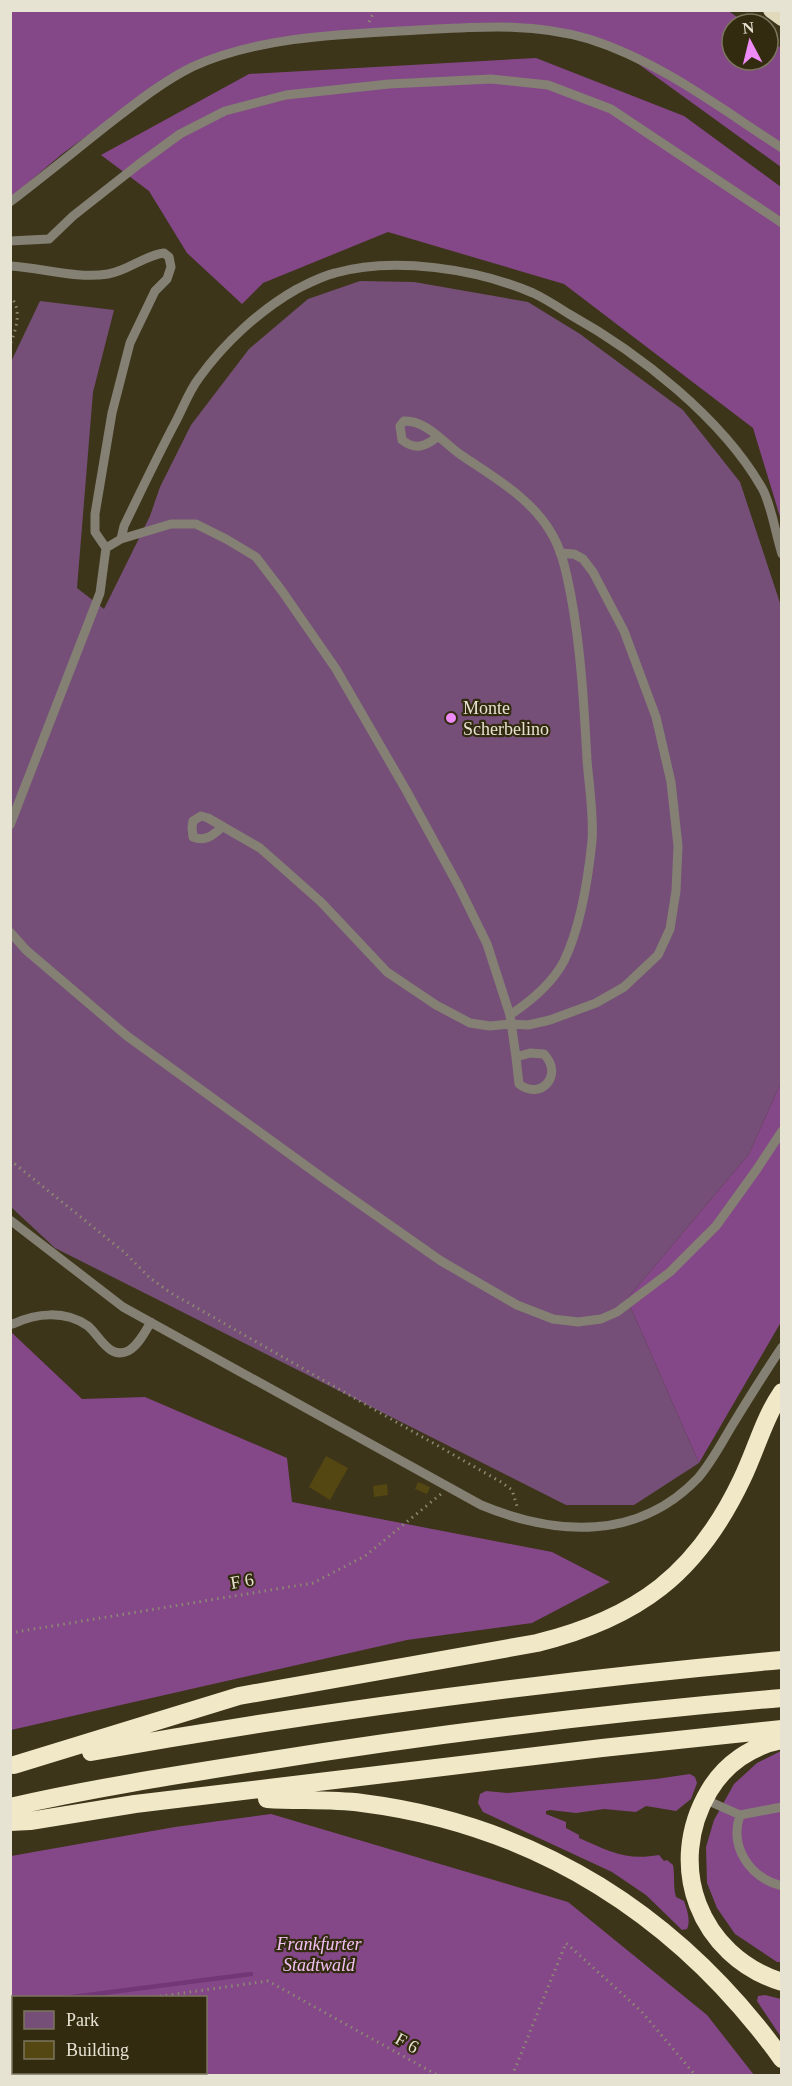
<svg xmlns="http://www.w3.org/2000/svg" width="792" height="2086" viewBox="0 0 792 2086" font-family="Georgia,serif">
	<style>
		.green { fill: #754f78 }
		.forest { fill: #844888; fill-rule: evenodd }
		.lines { fill: none; stroke-linecap: round; stroke-linejoin: round }
		.stream { stroke: #723776; stroke-width: 4.5 }
		.building { fill: #544712 }
		.path { stroke: #8e8872; stroke-width: 3; stroke-dasharray: 1.5 4.5; stroke-linecap: butt }
		.service { stroke: #848073; stroke-width: 9 }
		.trunk { stroke: #e1d9bb; stroke-width: 16 }
		.motorway { stroke: #f0e8c7; stroke-width: 18 }
		.poi-dot { fill: #ef8bf6; stroke: #332b10; stroke-width: 2 }
		.labels { text-anchor: middle; dominant-baseline: central; stroke-width: 4.5; stroke-linejoin: round; paint-order: stroke }
		.poi-label { font-size: 18px; fill: #e7e3d3; stroke: #332b10; text-anchor: start }
		.street-label { font-size: 18px; fill: #e7e3d3; stroke: #332b10 }
		.park-label { font-size: 18px; font-style: italic; fill: #f3c0f5; stroke: #332b10 }
	</style>
	<rect width="100%" height="100%" fill="#3d351a"/>
	<path class="green" d="M360 281 414 282 528 302 580 334 683 410 740 482 782 609 781 1082 749 1154 627 1299 699 1463 634 1505H566L55 1248 11 1207 10 364 40 301 114 310 93 392 77 588 104 609 150 516 160 487 191 425 249 349 308 299Z"/>
	<path class="forest" d="M727 10 747 24H732V60H768V39L781 48V167L626 55 552 29 338 36 245 47 158 84 62 154 11 197V11Z
		M536 58 684 116 781 187V520L753 428 564 284 388 232 263 283 242 304 187 253 149 191 101 155 249 74Z
		M781 1082V1322L699 1463 627 1299 749 1154Z
		M11 1332 82 1399 145 1397 287 1458 292 1502 552 1552 610 1582 532 1623 407 1640 11 1730Z
		M781 1751V1962H777L735 1934 717 1908 707 1883 706 1847 714 1820 734 1784 757 1763Z
		M690 1774 695 1777 697 1783 691 1799 676 1811 646 1806 636 1812 604 1809 576 1813 550 1810 546 1811V1814L566 1822V1828L579 1835V1838C609 1851 625 1861 659 1855L664 1861 667 1860 673 1865C675 1876 673 1887 676 1897L684 1901C687 1910 691 1920 687 1929L682 1930 646 1895 612 1872 483 1812 478 1803 480 1794 486 1791 507 1793 656 1779Z
		M271 1814 568 1902 707 2015 754 2075H11V1856L175 1827ZM14 1998H206V2072H14Z
		M765 1995 781 1999V2037L757 2001 758 1996Z"/>
	<g class="lines">
		<path class="stream" d="M65 1998 251 1974
			M10 2005 14 2004"/>
	</g>
	<path class="building" d="M326 1456 348 1468 330 1500 309 1487Z
		M418 1482 430 1487 427 1494 415 1489Z
		M387 1484 388 1495 374 1497 373 1486Z"/>
	<g class="lines">
		<path class="path" d="M369 22 375 10
			M10 296C23 310 16 329 10 345
			M10 1160 124 1252 150 1278 171 1293 501 1482 512 1490 517 1506
			M10 1633 313 1583 365 1556 441 1494
			M148 1998 268 1981 439 2076
			M10 2015H14
			M512 2076 566 1943 641 2011 696 2076"/>
		<path class="service" d="M10 202C44 176 77 149 110 123 136 103 162 82 192 67 259 36 345 34 418 30 475 27 534 22 589 39 659 61 720 108 782 148
			M10 241 49 239 73 216 139 164 180 134 225 111 286 95 389 84 491 79 548 85 611 109 782 223
			M10 266C43 268 76 279 108 274 128 271 145 255 164 253L169 257 171 267 167 279 155 291 130 343 112 413 95 514V532L106 548 100 593 10 825
			M437 437C425 447 415 450 402 440L400 426 404 421C426 420 444 443 461 455 495 478 533 499 553 536 563 554 567 576 571 596 581 650 584 705 587 760 589 786 594 815 592 841 588 880 581 926 564 961 552 984 531 1001 510 1015
			M121 539 171 524H196L226 539 256 557 282 591 336 669 406 790 459 887 487 944 510 1015 516 1057 530 1053 544 1054C564 1075 541 1101 519 1084L516 1057
			M106 548 121 539 124 526C141 491 157 457 175 423 183 408 189 391 199 378 224 343 260 310 297 289 309 283 322 276 335 273 394 256 477 269 533 293 546 299 558 307 569 314 639 353 722 418 762 488 771 503 776 536 782 554
			M222 827C213 835 206 842 193 837L192 827 193 821 201 816 208 818 260 848 321 902 387 972 436 1005 470 1023 490 1026 511 1024 528 1025 550 1020 596 1003 624 987 658 955 670 929 676 891 678 846 671 782 656 717 624 631 593 572 583 559 574 554 560 553
			M10 932 26 950 127 1036 327 1181 441 1261 517 1305 553 1319 578 1322 601 1319 617 1312 670 1272 716 1226 757 1169 782 1131
			M10 1220 123 1307 481 1505C556 1536 638 1541 698 1478 712 1462 722 1442 733 1424 749 1398 765 1372 782 1347
			M10 1323 13 1324C36 1313 65 1310 88 1326 99 1335 109 1360 128 1351 138 1346 145 1332 151 1322
			M704 1799 740 1815 782 1807
			M740 1815C729 1847 750 1878 782 1886"/>
		<path class="trunk" d="M771 10 782 18"/>
		<path class="motorway" d="M782 1740C751 1746 725 1764 709 1791 665 1865 699 1956 782 1982
			M91 1752C320 1711 550 1681 782 1660
			M14 1765 239 1696 537 1643C638 1618 697 1574 742 1479 756 1450 764 1418 782 1392
			M267 1799C299 1801 330 1799 362 1803 537 1825 680 1917 782 2059
			M10 1807C93 1788 177 1775 260 1762 433 1734 607 1713 782 1698
			M10 1822 30 1821 135 1804 602 1748 782 1729"/>
	</g>
	<circle class="poi-dot" cx="451" cy="718" r="6"/>
	<g class="labels">
		<g class="poi-label">
			<text x="463" y="708">Monte<tspan x="463" dy="21">Scherbelino</tspan></text>
		</g>
		<g class="street-label">
			<text transform="translate(242 1581) rotate(-10)">F 6</text>
			<text transform="translate(407 2043) rotate(29)">F 6</text>
		</g>
		<g class="park-label">
			<text x="319" y="1944">Frankfurter<tspan x="319" dy="21">Stadtwald</tspan></text>
		</g>
	</g>
	<rect width="792" height="2086" fill="none" stroke="#e7e3d3" stroke-width="24"/>
	<rect x="12" y="1996" width="195" height="78" fill="#332b10" stroke="#7b755e" stroke-width="1.5"/>
	<rect x="24" y="2011" width="30" height="18" fill="#754f78" stroke="#7b755e" stroke-width="1.5"/>
	<text x="66" y="2026" font-size="18" fill="#e7e3d3">Park</text>
	<rect x="24" y="2041" width="30" height="18" fill="#544712" stroke="#7b755e" stroke-width="1.5"/>
	<text x="66" y="2056" font-size="18" fill="#e7e3d3">Building</text>
	<g transform="translate(750 42) rotate(353)"><circle r="28" fill="#332b10" stroke="#7b755e" stroke-width="1.5"/>
	<path d="M0-4.5L10 22L0 15L-10 22Z" fill="#ef8bf6"/>
	<text y="-9" font-size="16" font-weight="bold" text-anchor="middle" fill="#e7e3d3">N</text>
	</g>
</svg>
